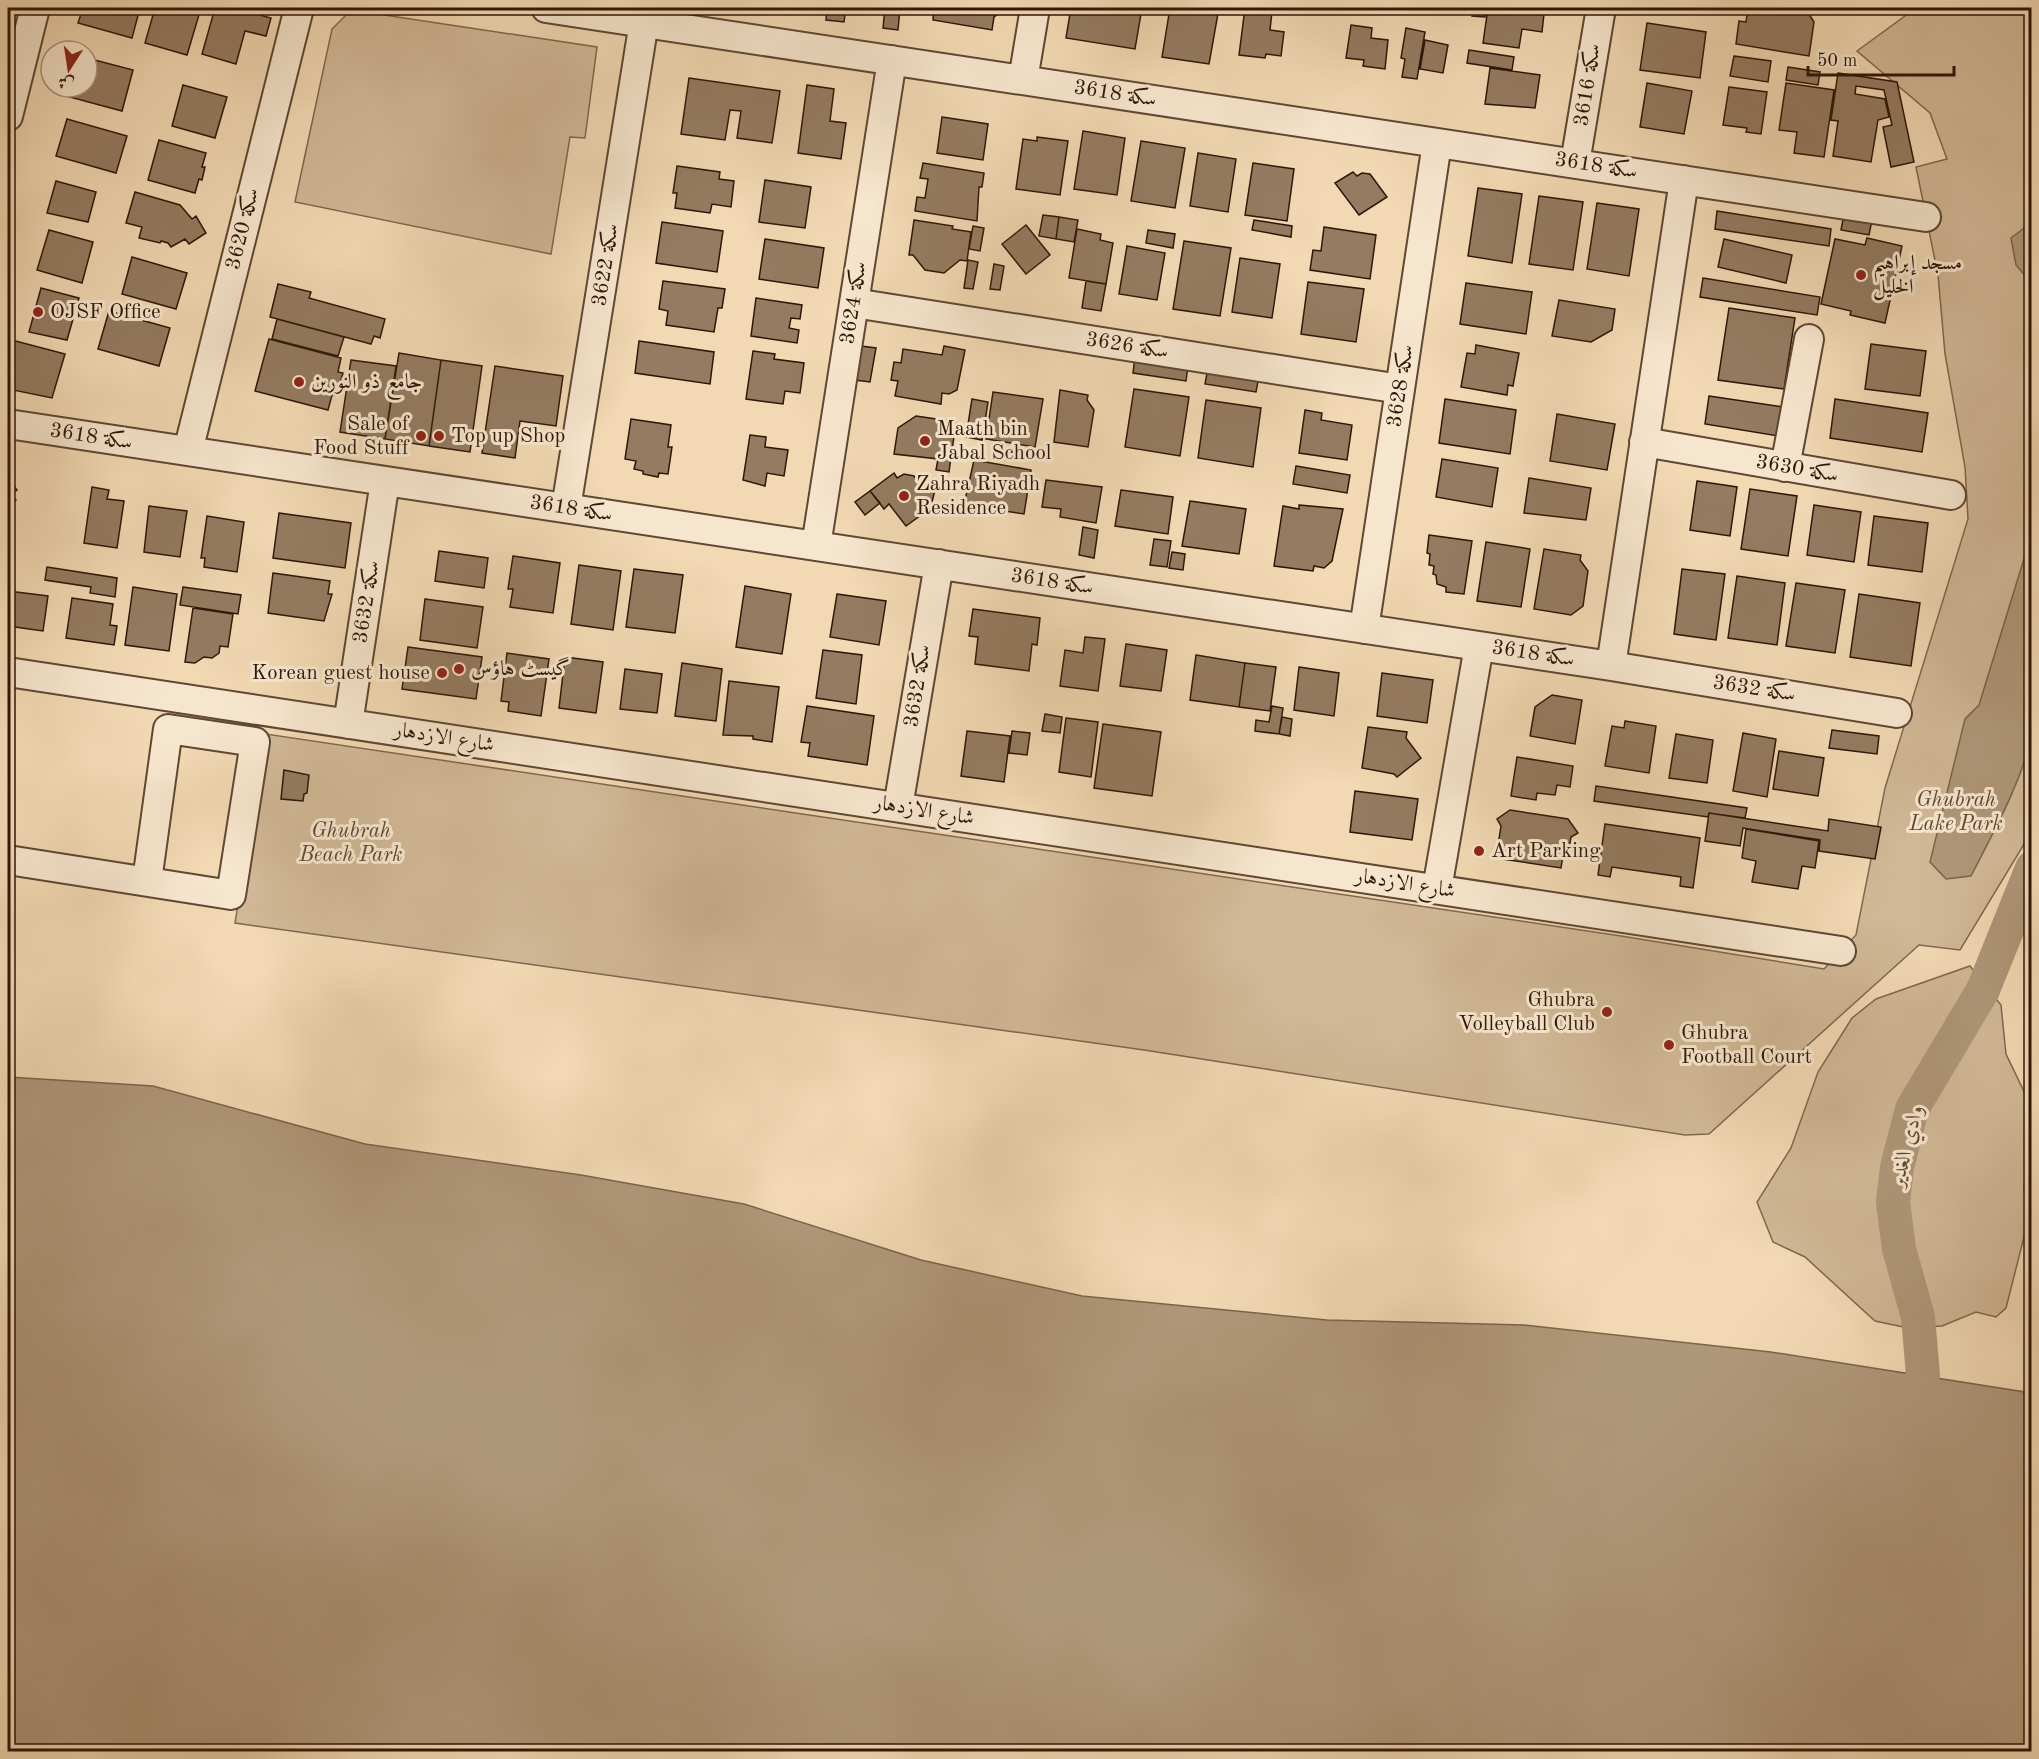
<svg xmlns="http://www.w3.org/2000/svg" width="2039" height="1759" viewBox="0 0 2039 1759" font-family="'Old Standard TT',Amiri,serif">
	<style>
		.green { fill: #d1b896; stroke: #80674f; stroke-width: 1.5 }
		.water { fill: #af9779; stroke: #7b634c; stroke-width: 1.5 }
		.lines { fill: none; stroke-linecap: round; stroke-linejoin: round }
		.river { stroke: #af9779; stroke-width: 34 }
		.building { fill: #947b61; stroke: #2e1608; stroke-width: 1.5 }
		.minor-casing { stroke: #5f4733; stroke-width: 32 }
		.minor { stroke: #f7e6ce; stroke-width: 28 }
		.poi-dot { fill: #8f2418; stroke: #f7e6ce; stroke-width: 2 }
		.labels { text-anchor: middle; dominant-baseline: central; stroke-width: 6; stroke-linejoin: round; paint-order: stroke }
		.street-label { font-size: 21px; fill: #2e1608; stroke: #f7e6ce }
		.poi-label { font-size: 21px; fill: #2e1608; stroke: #f7e6ce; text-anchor: start }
		.park-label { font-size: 21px; font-style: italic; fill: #5f4733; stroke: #f7e6ce }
		.water-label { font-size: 22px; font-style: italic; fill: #624a35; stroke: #f7e6ce }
	</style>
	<rect width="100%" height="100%" fill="#f2d9b3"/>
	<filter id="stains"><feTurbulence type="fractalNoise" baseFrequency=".00333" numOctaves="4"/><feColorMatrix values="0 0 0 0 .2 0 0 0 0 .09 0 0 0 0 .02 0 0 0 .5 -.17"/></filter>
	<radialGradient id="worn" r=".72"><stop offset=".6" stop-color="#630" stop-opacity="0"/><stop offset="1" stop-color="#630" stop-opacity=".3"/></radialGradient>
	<path class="green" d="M1916 8H2031V824L2023 846 1960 950 1919 945 1709 1134 1685 1135 1144 1050 235 923 266 734 1621 936 1824 969 1856 935 1885 788 1968 519 1965 467 1945 354 1938 275 1916 167 1947 159 1930 113 1857 51Z
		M351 10 597 47 585 138 570 137 551 254 295 202 332 29Z
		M1970 966 2001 1005 2006 1054 2031 1106V1166L2024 1185 2027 1225 2006 1308 1996 1317 1976 1312 1942 1326 1908 1328 1875 1321 1805 1257 1773 1242 1757 1202 1791 1148 1818 1072 1852 1018 1876 999Z"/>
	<path class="water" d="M2031 223V300L2027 278 2016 265 2011 238Z
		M2031 536 2032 736C2020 785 1994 831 1971 876L1946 879 1930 862 1965 719 1979 705Z
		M8 1077 153 1086 365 1144 581 1175 744 1204 921 1260 1082 1296 1327 1320 1524 1325 1771 1352 2031 1393V1751H8Z"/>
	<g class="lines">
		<path class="river" d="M1923 1375 1918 1317 1899 1249 1893 1202 1897 1167 1912 1109 1983 990 2032 868"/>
	</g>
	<path class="building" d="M83 8H140L132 38 78 23Z
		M155 8H201L187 55 145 43Z
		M215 8H234L271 18 266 36 245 31 236 64 202 54Z
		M827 8H846L844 22 826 20Z
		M885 8H900L898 30 883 28Z
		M934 8H1001L1000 13 994 17 992 30 933 20Z
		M1071 8H1142L1135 49 1066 38Z
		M1170 8H1219L1209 64 1162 57Z
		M1245 8 1272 12 1270 30 1284 32 1281 56 1266 54 1265 58 1239 55Z
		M1473 8H1486L1485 17 1472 16Z
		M1488 8H1531V12L1544 14 1542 32 1522 29 1519 48 1483 43Z
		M1661 8H1705L1704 14Z
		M1748 8H1805L1814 22 1809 56 1736 44 1739 21 1746 22Z
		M1647 23 1706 32 1700 78 1640 70Z
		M1351 25 1372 28 1371 38 1388 40 1385 69 1363 66 1364 60 1346 58Z
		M1406 28 1425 32 1417 79 1402 77 1405 59 1401 58Z
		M1425 40 1448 45 1443 73 1420 69Z
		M1469 50 1514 57 1512 70 1467 63Z
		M1734 56 1771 61 1768 82 1730 76Z
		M87 58 133 70 122 111 66 96 68 87H87Z
		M1788 67 1820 72 1818 85 1786 80Z
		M1490 68 1540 75 1535 108 1485 104Z
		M1838 73 1897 82 1914 162 1891 167 1883 127 1892 125 1884 90 1856 86 1855 94 1885 99 1889 117 1878 120 1871 162 1833 156 1838 121 1831 120Z
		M689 78 780 91 772 143 737 138 741 111 730 110 725 140 681 134Z
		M1647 83 1692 91 1684 134 1640 127Z
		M1786 83 1834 90 1824 157 1794 153 1797 132 1779 130Z
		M183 85 227 97 215 138 172 126Z
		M807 85 834 89 830 121 846 123 841 159 798 153Z
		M1729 87 1767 92 1761 134 1746 132 1747 128 1723 125Z
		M942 117 988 124 983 160 937 153Z
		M67 119 127 136 116 173 56 156Z
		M1083 131 1125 138 1117 195 1074 189Z
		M1037 137 1068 141 1060 195 1016 189 1023 139 1037 141Z
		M159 140 206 153 202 167H205L202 180 199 179 195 193 148 180Z
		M1141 141 1185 148 1175 208 1131 201Z
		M1198 153 1236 159 1228 212 1190 206Z
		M923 163 984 173 982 187H979L977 221 915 211 917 197 925 198 928 179 920 178Z
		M1253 163 1294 169 1287 221 1245 215Z
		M677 166 720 172 719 179 734 181 731 207 712 204 710 213 675 208 677 193H673Z
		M1353 172 1357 176 1362 173 1370 174 1387 197 1359 215 1335 183Z
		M765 180 811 187 805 228 759 222Z
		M56 181 96 192 88 222 47 213Z
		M1478 188 1522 194 1512 263 1468 256Z
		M135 192 180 205 192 219 196 216 206 233 189 244 185 239 171 247 168 243 161 241 160 243 139 238 142 227 126 223Z
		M1539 196 1583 202 1573 270 1529 264Z
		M1597 203 1639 209 1629 276 1587 269Z
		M1717 211 1831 229 1829 246 1715 229Z
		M1844 214 1872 220 1869 235 1841 230Z
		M1043 215 1059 217 1056 239 1039 236Z
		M1059 217 1078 220 1074 242 1056 239Z
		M914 220 953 226 952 229 971 232 967 261 960 260 944 273 925 270 913 255H909Z
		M1254 220 1292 226 1291 237 1252 230Z
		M662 222 723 231 717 272 656 263Z
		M1026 225 1050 255 1026 274 1002 244Z
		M973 226 984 228 980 251 969 249Z
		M1324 227 1376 235 1370 279 1310 270 1313 250 1321 251Z
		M1077 229 1101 234 1100 240 1113 243 1106 284 1069 278Z
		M49 230 93 242 82 283 37 270Z
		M1148 230 1175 234 1173 248 1146 243Z
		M1867 238 1902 246 1885 323 1850 315 1851 311 1821 304 1835 239 1865 245Z
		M765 239 824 248 818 288 759 279Z
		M1724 239 1792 255 1786 283 1718 267Z
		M1184 241 1231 248 1220 316 1173 309Z
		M1127 246 1165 253 1157 300 1119 294Z
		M132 257 187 273 176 309 122 294Z
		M1240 258 1280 264 1272 318 1232 312Z
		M968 260 978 262 973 289 964 288Z
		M994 264 1004 266 1000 290 990 289Z
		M1703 278 1820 297 1817 315 1700 297Z
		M663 281 725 289 722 308H718L714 332 666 325 668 311 659 309Z
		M1086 281 1106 284 1101 311 1082 308Z
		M1308 282 1364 289 1356 342 1301 334Z
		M1466 283 1532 292 1526 334 1460 324Z
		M278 284 311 292 309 298 385 319 380 338 374 336 371 344 270 317Z
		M41 288 79 298 67 340 29 332Z
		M756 298 802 305 800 319 791 318 789 328 799 330 797 343 751 336Z
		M1559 300 1615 309 1612 330 1591 342 1552 336Z
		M1729 308 1795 318 1784 389 1718 380Z
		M109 311 170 328 159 366 98 349Z
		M277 319 344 337 338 356 272 339Z
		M8 339 65 354 52 398 8 389Z
		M269 339 341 358 338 372 343 373 337 396 332 395 328 410 255 391Z
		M639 341 714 352 710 384 635 373Z
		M1871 344 1926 351 1920 396 1865 389Z
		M1476 345 1519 353 1513 386 1508 385 1507 395 1461 387 1467 353 1475 354Z
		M861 346 876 348 870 382 855 380Z
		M944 346 965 350 957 390 949 394 942 393 941 404 895 396 898 381 891 380 894 362 901 363 903 349 942 355Z
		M753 351 775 354 774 359 804 363 800 393 785 391 783 404 746 399Z
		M399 353 441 360 429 446 385 439Z
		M1135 357 1188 366 1186 381 1133 373Z
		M351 360 396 366 385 439 340 432Z
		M441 360 482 366 470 452 429 446Z
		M495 366 563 376 556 426 520 421 515 458 482 453Z
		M1208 368 1259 376 1256 392 1205 384Z
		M1134 389 1189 397 1180 456 1125 447Z
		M1060 390 1088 395 1087 400 1094 410 1088 447 1054 442Z
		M993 392 1043 399 1035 447 986 439Z
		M1709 396 1783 407 1778 436 1705 424Z
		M972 399 988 402 982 440 966 437Z
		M1445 399 1516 410 1510 454 1439 443Z
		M1835 399 1928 413 1922 452 1830 438Z
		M1206 400 1261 408 1253 467 1198 458Z
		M1305 410 1322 413 1321 420 1352 425 1347 460 1299 453Z
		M1557 414 1615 424 1607 470 1550 461Z
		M916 416 956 422 949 472 936 470 938 459 894 454 898 428Z
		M631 419 671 425 668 447H672L668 474 659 473 658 477 643 474V471L634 469 636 461 625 459Z
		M750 435 766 437 765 447 788 450 784 476 767 473 765 486 743 480Z
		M1442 459 1498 468 1492 507 1436 497Z
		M974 460 1031 470 1024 514 964 505Z
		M1296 466 1350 475 1347 493 1293 484Z
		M894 473 897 478 904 474 914 476 917 480 924 475 935 490 932 502 921 510 924 513 906 526 889 504 884 509 870 491Z
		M8 478 17 490 11 494 16 500 11 503 14 507 8 511Z
		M1529 478 1591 488 1586 520 1524 513Z
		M1046 480 1102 487 1096 523 1060 517 1061 509 1042 507Z
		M1697 481 1737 487 1730 536 1690 530Z
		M92 487 109 490 107 499 124 501 117 548 84 543Z
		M1750 489 1797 496 1788 556 1741 549Z
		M1121 490 1173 497 1168 534 1115 526Z
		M870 491 880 503 865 515 855 502Z
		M1190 501 1246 509 1239 554 1182 546Z
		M1299 505 1343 509 1332 561 1324 568 1314 566 1313 571 1274 566 1283 506 1299 509Z
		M1814 505 1861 512 1854 562 1807 555Z
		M149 506 187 511 180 557 144 552Z
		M279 513 351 523 345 568 273 558Z
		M207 516 244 522 237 572 204 567 205 558H201Z
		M1874 516 1928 523 1922 572 1868 565Z
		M1083 527 1098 530 1094 558 1079 555Z
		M1429 535 1472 541 1464 594 1446 592V587L1437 584 1436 575 1433 574 1434 566 1429 565 1430 554 1427 553Z
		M1154 539 1171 541 1167 567 1150 565Z
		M1486 542 1530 549 1521 607 1477 601Z
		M1544 549 1581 555 1580 560 1588 571 1583 606 1571 615 1534 609Z
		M439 551 488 558 484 588 435 581Z
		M1172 552 1185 554 1183 570 1169 568Z
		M513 556 560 563 553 613 510 607 513 589H508Z
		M579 565 621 571 613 630 571 624Z
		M47 567 117 578 115 597 90 593 91 587 45 580Z
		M634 569 683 575 675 633 626 627Z
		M1682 569 1725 574 1716 640 1674 634Z
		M273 573 330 581 328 594H332L324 621 268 613Z
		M1737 576 1785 583 1777 645 1728 638Z
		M1796 583 1845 590 1835 653 1786 646Z
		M745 586 791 594 782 654 736 647Z
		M133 587 177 594 169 651 125 645Z
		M183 587 241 595 238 614 180 605Z
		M8 591 48 596 43 631 8 626Z
		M837 594 886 601 879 645 830 637Z
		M1859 594 1920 603 1911 666 1850 657Z
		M72 598 113 604 110 625 117 626 114 645 66 638Z
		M425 599 483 607 477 648 420 640Z
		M193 608 233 614 228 647 220 646 219 653 212 658 204 657 195 663 185 662Z
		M973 609 1040 618 1037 645 1032 644 1029 671 975 664 978 637 969 636Z
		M1085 637 1105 639 1098 691 1060 686 1065 650 1083 653Z
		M1126 644 1167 650 1161 691 1120 686Z
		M408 647 482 657 476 699 402 689Z
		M823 650 862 655 856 704 816 698Z
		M507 653 549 659 541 716 508 711 509 702 501 701Z
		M1196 655 1245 663 1239 707 1190 700Z
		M565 657 603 662 596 713 559 708Z
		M682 663 722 669 716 721 675 716Z
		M1245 663 1276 667 1270 711 1239 707Z
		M1299 667 1339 673 1334 716 1294 710Z
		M625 669 662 674 657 713 620 709Z
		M1382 673 1433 680 1427 723 1377 716Z
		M729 681 779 687 772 742 753 739V736L723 735Z
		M1552 695 1582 700 1575 744 1530 736 1535 707Z
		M807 706 874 716 867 765 808 756 810 743 801 742Z
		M1272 706 1283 708 1279 734 1255 731 1256 720 1269 722Z
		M1045 714 1062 717 1060 733 1042 731Z
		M1282 717 1292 719 1290 736 1279 734Z
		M1066 718 1098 722 1091 777 1059 772Z
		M1625 721 1656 726 1649 773 1605 766 1612 726 1624 728Z
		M1103 724 1161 732 1152 796 1094 788Z
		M1368 727 1407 732 1406 738 1421 758 1397 777 1394 774 1362 768Z
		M1832 730 1879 736 1877 754 1829 748Z
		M967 731 1010 736 1004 782 961 776Z
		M1012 731 1030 733 1027 755 1009 753Z
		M1743 733 1776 739 1767 797 1733 791Z
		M1676 734 1713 740 1707 783 1669 778Z
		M1779 751 1824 758 1818 796 1773 789Z
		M1517 757 1573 766 1570 787 1557 785 1555 795 1537 793 1536 800 1511 796Z
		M284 770 309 775 307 793 304 794 303 801 281 799Z
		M1596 786 1747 808 1745 818 1709 813 1708 817 1594 801Z
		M1355 791 1418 799 1412 840 1350 832Z
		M1510 810 1568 819 1578 833 1571 837 1569 849H1564L1561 868 1496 858 1501 826 1497 819Z
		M1709 813 1828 831 1829 819 1881 827 1875 859 1819 851 1820 840 1743 828 1740 846 1705 841Z
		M1605 824 1700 838 1693 888 1680 886 1681 877 1612 867 1610 877 1598 875Z
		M1746 829 1819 841 1815 868 1802 866 1798 889 1752 882 1756 861 1742 858Z"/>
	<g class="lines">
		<defs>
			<path id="minor" d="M546 8 1926 217
				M1023 80 1035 8
				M8 116 35 8
				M1575 163 1601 8
				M854 303 1400 389
				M8 424 1611 666 1897 713
				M1644 442 1951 495
				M188 451 299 8
				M1785 467 1809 339
				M566 508 644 22
				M816 546 892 60
				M1364 629 1437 143
				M1611 666 1684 180
				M8 672 1841 951
				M348 724 385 481
				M898 807 939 564
				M8 860 231 895 255 742 168 729 147 881
				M1437 889 1479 646"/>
		</defs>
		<use href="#minor" class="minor-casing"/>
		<use href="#minor" class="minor"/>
	</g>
	<g class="poi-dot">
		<circle cx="1861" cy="275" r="6"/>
		<circle cx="38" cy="312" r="6"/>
		<circle cx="299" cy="382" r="6"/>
		<circle cx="421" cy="436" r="6"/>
		<circle cx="439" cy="436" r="6"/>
		<circle cx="925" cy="441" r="6"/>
		<circle cx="904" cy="496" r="6"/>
		<circle cx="459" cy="669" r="6"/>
		<circle cx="442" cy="673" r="6"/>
		<circle cx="1479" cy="851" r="6"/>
		<circle cx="1607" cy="1012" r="6"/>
		<circle cx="1669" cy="1045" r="6"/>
	</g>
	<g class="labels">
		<g class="street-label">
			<text transform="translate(1588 85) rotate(-81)">سكة 3616</text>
			<text transform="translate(1115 94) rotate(9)">سكة 3618</text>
			<text transform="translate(1596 166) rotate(9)">سكة 3618</text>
			<text transform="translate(243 229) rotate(-76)">سكة 3620</text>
			<text transform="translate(606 265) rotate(-81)">سكة 3622</text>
			<text transform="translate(854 303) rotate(-81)">سكة 3624</text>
			<text transform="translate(1127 346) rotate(9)">سكة 3626</text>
			<text transform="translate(1401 386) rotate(-81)">سكة 3628</text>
			<text transform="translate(91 437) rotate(9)">سكة 3618</text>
			<text transform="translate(1797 469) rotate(10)">سكة 3630</text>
			<text transform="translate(571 509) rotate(9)">سكة 3618</text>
			<text transform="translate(1052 582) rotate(9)">سكة 3618</text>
			<text transform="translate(367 602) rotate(-81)">سكة 3632</text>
			<text transform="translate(1533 654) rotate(9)">سكة 3618</text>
			<text transform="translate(918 686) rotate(-81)">سكة 3632</text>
			<text transform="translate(1754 689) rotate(9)">سكة 3632</text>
			<text transform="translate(444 738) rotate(9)">شارع الازدهار</text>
			<text transform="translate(924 811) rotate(9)">شارع الازدهار</text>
			<text transform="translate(1405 884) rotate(9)">شارع الازدهار</text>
		</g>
		<g class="poi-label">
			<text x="1873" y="263">مسجد إبراهيم<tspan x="1873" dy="24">الخليل</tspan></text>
			<text x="50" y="312">OJSF Office</text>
			<text x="311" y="382">جامع ذو النورين</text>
			<text x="409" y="424" text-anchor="end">Sale of<tspan x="409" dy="24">Food Stuff</tspan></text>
			<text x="937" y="429">Maath bin<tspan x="937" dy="24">Jabal School</tspan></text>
			<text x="451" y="436">Top up Shop</text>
			<text x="916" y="484">Zahra Riyadh<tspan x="916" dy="24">Residence</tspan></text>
			<text x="471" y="669">گیسٹ ہاؤس</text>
			<text x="430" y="673" text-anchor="end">Korean guest house</text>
			<text x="1491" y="851">Art Parking</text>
			<text x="1595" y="1000" text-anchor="end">Ghubra<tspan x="1595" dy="24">Volleyball Club</tspan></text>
			<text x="1681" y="1033">Ghubra<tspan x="1681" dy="24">Football Court</tspan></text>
		</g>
		<g class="park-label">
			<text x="1956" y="800">Ghubrah<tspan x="1956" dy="24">Lake Park</tspan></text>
			<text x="351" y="831">Ghubrah<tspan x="351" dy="24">Beach Park</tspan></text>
		</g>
		<g class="water-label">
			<text transform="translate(1907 1146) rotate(-76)">وادي الغدير</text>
		</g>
	</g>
	<rect width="2039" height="1759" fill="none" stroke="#f2d9b3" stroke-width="30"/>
	<rect x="9" y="9" width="2021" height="1741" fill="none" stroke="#2e1608" stroke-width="3"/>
	<rect x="15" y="15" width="2009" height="1729" fill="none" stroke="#2e1608" stroke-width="1.5"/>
	<g transform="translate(69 69) rotate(192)"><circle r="28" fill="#f7e6ce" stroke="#a7937f" stroke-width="1.5"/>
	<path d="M0-4.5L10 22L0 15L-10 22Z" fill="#8f2418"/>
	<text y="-9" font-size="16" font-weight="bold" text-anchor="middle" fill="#2e1608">ش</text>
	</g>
	<path d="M1808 66v9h146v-9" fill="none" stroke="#2e1608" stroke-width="3"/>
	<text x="1817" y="66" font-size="18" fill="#2e1608" stroke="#f7e6ce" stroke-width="4.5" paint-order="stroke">50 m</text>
	<rect width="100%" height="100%" filter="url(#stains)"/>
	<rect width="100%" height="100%" fill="url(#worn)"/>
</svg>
